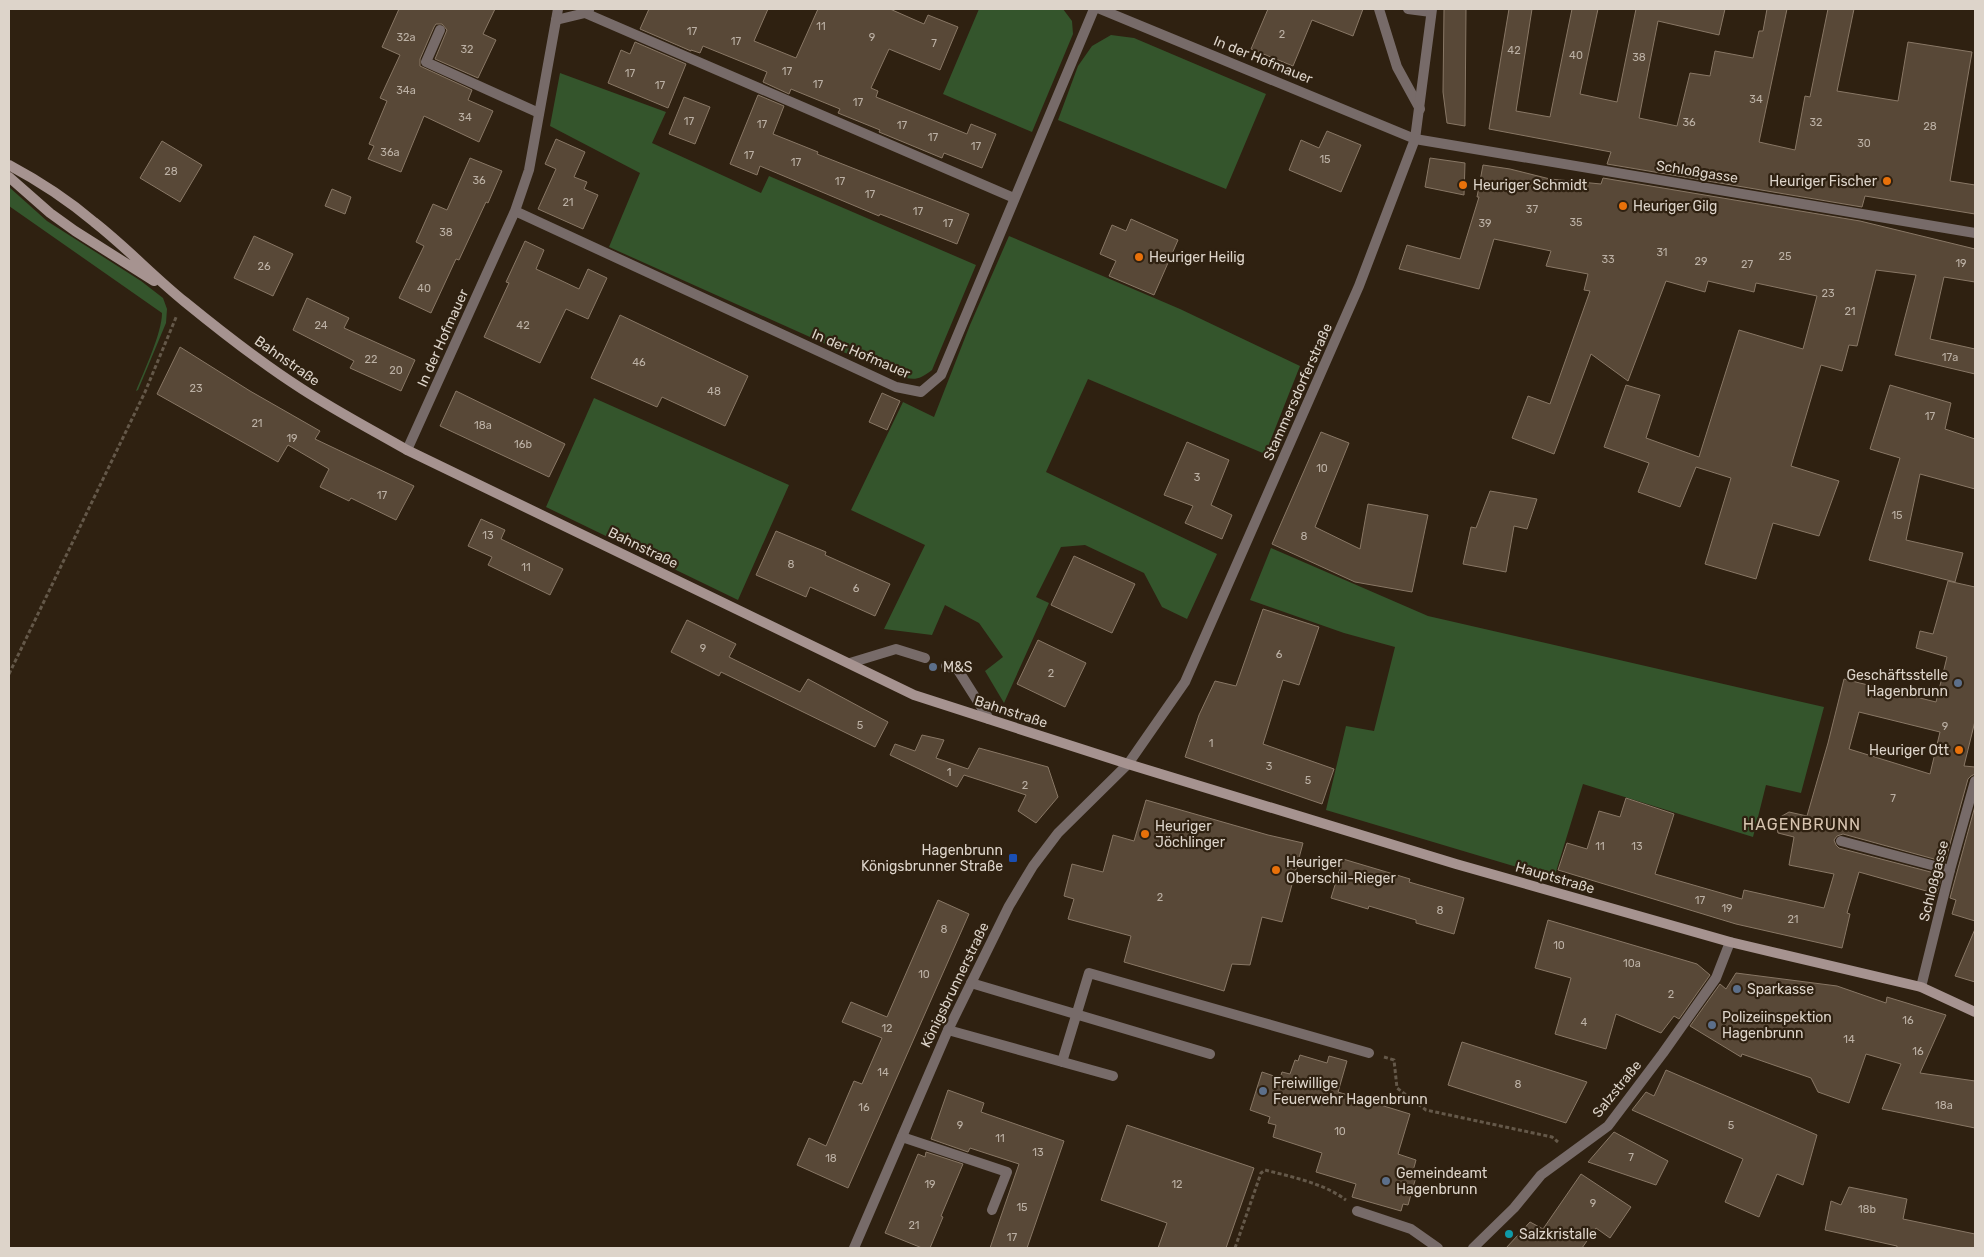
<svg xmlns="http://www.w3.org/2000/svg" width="1984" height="1257" viewBox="0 0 1984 1257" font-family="Rubik,sans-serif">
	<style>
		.green { fill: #34552c }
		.building { fill: #584837; stroke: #887765; fill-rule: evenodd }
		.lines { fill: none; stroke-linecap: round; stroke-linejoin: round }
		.path { stroke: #645849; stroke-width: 3; stroke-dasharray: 4 2.5; stroke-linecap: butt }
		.service { stroke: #776b69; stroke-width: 10 }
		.minor { stroke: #776b69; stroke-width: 10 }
		.tertiary { stroke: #776b69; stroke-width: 10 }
		.secondary { stroke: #a69390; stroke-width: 10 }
		.food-dot { fill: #e8710a; stroke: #2f2111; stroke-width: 2 }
		.service-dot { fill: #5c6f8a; stroke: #2f2111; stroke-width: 2 }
		.transit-dot { fill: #1a4fb4; stroke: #2f2111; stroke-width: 2 }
		.culture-dot { fill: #0f9aa8; stroke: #2f2111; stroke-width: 2 }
		.labels { text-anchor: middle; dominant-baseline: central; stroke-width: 4.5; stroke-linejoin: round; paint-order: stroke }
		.number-label { font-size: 11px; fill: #bcb1a5 }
		.street-label { font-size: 14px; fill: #ddd4ca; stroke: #2f2111 }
		.poi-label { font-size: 14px; fill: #ddd4ca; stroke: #2f2111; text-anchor: start }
		.quarter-label { font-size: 16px; letter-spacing: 1px; fill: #d7c4b0; stroke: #2f2111 }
	</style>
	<rect width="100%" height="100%" fill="#2f2111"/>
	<path class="green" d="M979 9H1063L1072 21 1073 34 1032 132 943 94Z
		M1111 35 1134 38 1266 94 1226 189 1058 120 1078 66 1092 46Z
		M560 73 666 112 652 143 761 193 769 176 976 265 932 370C918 381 914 380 897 376L609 247 640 173 550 126Z
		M9 187 47 221 141 281 163 298 167 309 166 323 138 390 136 391C144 371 162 333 162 313L9 206Z
		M1009 236 1180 309 1300 366 1265 454 1088 379 1046 472 1217 554 1187 619 1162 607 1144 573 1085 545 1061 547 1036 597 1049 603 1004 703 985 671 1003 657 979 623 945 605 932 635 884 629 925 545 851 510 903 402 934 417 970 325Z
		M594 398 789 485 738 600 546 507Z
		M1271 548 1428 616 1824 707 1801 793 1766 785 1753 837 1583 784 1554 878 1326 810 1346 726 1374 731 1395 647 1344 633 1250 600Z"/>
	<path class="building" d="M399 9H495L483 34 496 40 478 78 435 59 447 30 442 24H436L434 27 420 59V66L472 90 468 100 493 111 479 142 424 116 401 172 368 159 374 146 369 144 387 101 380 98 400 55 382 47Z
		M649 9H768L754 41 796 58 818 9H890L924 24 928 15 958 27 940 70 889 49 871 88 878 91 876 97 967 134 971 124 996 134 982 168 944 153 942 158 879 132 880 130 838 113 840 109 791 89 789 94 763 82 767 72 703 46 700 53 691 50V51L640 29Z
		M1268 9H1363L1353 36 1312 20 1293 66 1251 49Z
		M1444 9H1466L1465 126 1447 123 1443 92Z
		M1509 9H1532L1516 111 1550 117 1572 9H1598L1580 94 1617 102 1636 9H1725L1719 35 1658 21 1639 118 1677 126 1690 73 1710 76 1715 51 1753 58 1759 31H1763L1767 9H1787L1759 142 1795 150 1805 96 1810 97 1828 9H1854L1837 91 1898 101 1908 42 1972 52 1950 181 1975 185V214L1865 196 1862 207 1607 164 1611 152 1489 129Z
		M635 42 686 64 668 108 608 83 621 50 630 54Z
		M758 95 784 106 773 134 818 152 817 154 969 214 957 244 880 214 879 216 848 203 760 166 757 175 730 164Z
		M684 97 710 107 695 144 669 134Z
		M1327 131 1361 145 1341 192 1289 170 1301 140 1319 148Z
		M556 139 585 152 574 177 587 182 584 189 598 195 583 229 538 209 556 169 545 164Z
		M162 141 202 165 180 202 140 178Z
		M470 158 502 171 488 203 486 202 459 260 456 259 431 313 399 298 424 246 416 242 433 204 447 210Z
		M1430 158 1465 163 1464 195 1425 187Z
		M1483 165 1510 169 1550 179 1601 184 1603 178 1860 221 1975 249V282L1944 277 1930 339 1975 349V374L1895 355 1916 275 1876 270 1857 346 1849 345 1842 371 1821 365 1791 466 1839 481 1819 536 1773 523 1756 579 1705 564 1731 478 1696 467 1680 507 1638 492 1649 463 1604 447 1626 385 1660 395 1646 438 1699 457 1739 330 1803 349 1817 296 1756 283 1754 292 1708 281 1705 292 1666 281 1628 381 1591 354 1554 454 1512 438 1528 396 1550 404 1590 291 1584 290 1588 274 1546 266 1551 251 1494 239 1479 289 1399 269 1407 245 1460 259 1479 197H1477Z
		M332 189 351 197 345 214 325 206Z
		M1131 219 1178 240 1154 295 1109 276 1116 261 1100 254 1112 225 1126 231Z
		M254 236 293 254 273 296 234 278Z
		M525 241 544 250 536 269 560 280 579 289 588 269 607 278 588 319 566 309 540 363 484 337 509 283 506 282Z
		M307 298 349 318 344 328 415 360 401 391 350 368 354 361 293 330Z
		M620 315 748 376 725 426 662 397 657 407 591 378Z
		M180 347 250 391 320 431 315 439 414 486 396 520 351 498 349 501 320 487 329 469 288 445 278 462 157 394Z
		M1890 385 1951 403 1945 429 1975 439V489L1920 474 1906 540 1963 553 1955 582 1869 560 1900 458 1870 449Z
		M456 391 565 444 549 477 440 426Z
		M882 393 900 401 887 430 869 422Z
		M1321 432 1349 443 1315 527 1360 549 1368 504 1428 515 1412 592 1355 582 1272 544Z
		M1187 442 1229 460 1211 505 1232 515 1222 539 1185 523 1193 506 1164 495Z
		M1490 491 1537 499 1527 529 1514 526 1506 572 1463 564 1471 527 1476 528Z
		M481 519 505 530 501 539 563 569 550 595 488 565 492 557 468 546Z
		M776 531 826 552 825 555 890 584 875 616 810 587 806 597 756 575Z
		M1074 556 1135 584 1112 633 1051 605Z
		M1948 581 1975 587V721L1964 766 1975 767V774L1971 776 1968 779 1945 862 1843 834 1837 836 1834 840 1836 845 1839 848 1942 875 1937 894 1859 872 1847 913 1850 914 1842 948 1736 924 1558 870 1567 843 1587 849 1599 811 1620 817 1626 798 1674 814 1655 874 1742 899 1744 890 1824 908 1834 874 1789 865 1794 837 1778 833 1775 820 1789 812 1807 816 1828 743 1844 679 1936 702 1947 657 1916 648 1920 631 1933 634ZM1859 712 1940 732 1930 774 1849 749Z
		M1263 609 1319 627 1299 685 1283 680 1263 744 1334 769 1322 804 1185 757 1199 715 1215 681 1236 686Z
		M687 620 736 644 729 657 800 692 808 679 888 722 875 747 721 672 719 676 671 652Z
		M1038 640 1086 663 1065 707 1017 684Z
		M922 735 944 740 936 758 968 769 979 748 1048 767 1058 797 1036 823 1018 811 1026 795 964 775 957 787 890 755 895 744 915 751Z
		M1146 800 1268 835 1303 843 1282 922 1262 917 1250 965 1232 964 1224 991 1124 962 1131 936 1068 919 1074 899 1064 896 1072 864 1103 872 1113 835 1134 841Z
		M1975 806V921L1952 914 1956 900 1950 898Z
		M1343 859 1410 879 1409 882 1464 898 1454 934 1416 923V920L1369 906 1368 909 1331 898Z
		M938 900 969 914 848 1188 797 1165 809 1138 826 1146 854 1081 862 1084 882 1038 842 1022 851 1002 887 1017Z
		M1548 920 1697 964 1710 975 1679 1019 1674 1016 1661 1033 1616 1014 1606 1049 1555 1034 1571 978 1535 968Z
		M1975 929V982L1955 976Z
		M1736 973 1837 986 1886 1003 1887 997 1946 1015 1920 1073 1975 1081V1128L1882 1109 1901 1064 1866 1054 1849 1103 1818 1092 1811 1078 1742 1054 1741 1057 1690 1026 1720 984 1726 989Z
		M1462 1042 1587 1082 1566 1123 1448 1085Z
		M1300 1055 1327 1063 1329 1056 1347 1061 1338 1092 1410 1114 1398 1154 1416 1160 1412 1175 1416 1177 1408 1205 1403 1204 1401 1211 1352 1197 1356 1184 1316 1172 1322 1153 1273 1137 1276 1125 1268 1123 1270 1117 1250 1110 1262 1072 1280 1078 1282 1072 1290 1074 1295 1060 1298 1061Z
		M1666 1070 1817 1135 1803 1185 1777 1174 1759 1217 1725 1202 1743 1159 1632 1110 1646 1092 1654 1096Z
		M948 1090 984 1103 981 1112 1064 1141 1027 1248H990L1019 1164 970 1148 968 1152 931 1139Z
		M1127 1125 1254 1168 1226 1248H1158L1167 1223 1101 1200Z
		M1614 1132 1668 1161 1656 1185 1588 1162Z
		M926 1152 963 1164 941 1216 943 1217 930 1248H922L885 1233 918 1154 925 1157Z
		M1581 1174 1631 1207 1610 1238 1596 1228 1582 1248H1506L1530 1222 1543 1229Z
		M1849 1187 1907 1199 1903 1219 1975 1234V1248H1897V1246L1825 1230 1831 1201 1841 1205Z"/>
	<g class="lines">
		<path class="path" d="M9 674 145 392 177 315
			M1384 1057 1394 1060 1397 1088 1426 1110 1552 1137 1558 1142
			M1235 1248 1261 1173 1265 1170C1292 1177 1323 1183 1346 1200"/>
		<path class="service" d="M1379 9 1397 67 1420 109
			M1408 9 1431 12
			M585 13 1014 198
			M556 20 585 13 589 10
			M440 30 426 62 539 113
			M850 663 896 649 925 658
			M946 666 958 670 989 719
			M1841 841 1950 870
			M971 983 1210 1054
			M948 1030 1113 1076
			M1062 1062 1089 973 1369 1053
			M902 1137 1007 1172 992 1210
			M1357 1211 1411 1229 1438 1248"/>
		<path class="minor" d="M1100 9 1415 139 1975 233
			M515 211 896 387 921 392 941 375 1094 9
			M407 450 515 211 529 170 558 9
			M1921 987 1950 870 1975 781
			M1473 1248 1514 1208 1541 1175 1608 1126 1663 1053 1716 978 1730 942"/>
		<path class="tertiary" d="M854 1248 948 1030 1009 906 1033 866 1058 833 1128 764 1185 682 1359 286 1415 139 1432 9"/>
		<path class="secondary" d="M9 165C39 181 68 200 94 222 126 247 154 277 185 302 223 333 261 363 302 389 336 411 372 430 407 450L914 695 1128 764 1456 864 1730 942 1921 987 1975 1012
			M9 177 50 213 75 231 154 281"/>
	</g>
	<g class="food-dot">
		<circle cx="1887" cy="181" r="5"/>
		<circle cx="1463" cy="185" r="5"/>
		<circle cx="1623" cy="206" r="5"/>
		<circle cx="1139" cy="257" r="5"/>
		<circle cx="1959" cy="750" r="5"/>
		<circle cx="1145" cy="834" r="5"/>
		<circle cx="1276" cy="870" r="5"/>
	</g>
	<g class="service-dot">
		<circle cx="933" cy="667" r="5"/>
		<circle cx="1958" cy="683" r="5"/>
		<circle cx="1737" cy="989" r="5"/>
		<circle cx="1712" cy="1025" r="5"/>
		<circle cx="1263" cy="1091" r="5"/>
		<circle cx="1386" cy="1181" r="5"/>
	</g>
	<rect class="transit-dot" x="1008" y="853" width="10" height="10" rx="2.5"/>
	<circle class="culture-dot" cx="1509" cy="1234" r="5"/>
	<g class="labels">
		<g class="number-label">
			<text x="821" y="26">11</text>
			<text x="692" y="31">17</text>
			<text x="1282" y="34">2</text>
			<text x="406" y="37">32a</text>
			<text x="872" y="37">9</text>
			<text x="736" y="41">17</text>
			<text x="934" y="43">7</text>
			<text x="467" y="49">32</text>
			<text x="1514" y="50">42</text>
			<text x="1576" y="55">40</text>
			<text x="1639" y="57">38</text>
			<text x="787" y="71">17</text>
			<text x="630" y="73">17</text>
			<text x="818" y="84">17</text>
			<text x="660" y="85">17</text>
			<text x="406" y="90">34a</text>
			<text x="1756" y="99">34</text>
			<text x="858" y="102">17</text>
			<text x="465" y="117">34</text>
			<text x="689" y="121">17</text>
			<text x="1689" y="122">36</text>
			<text x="1816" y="122">32</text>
			<text x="762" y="124">17</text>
			<text x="902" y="125">17</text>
			<text x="1930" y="126">28</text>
			<text x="933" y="137">17</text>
			<text x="1864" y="143">30</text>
			<text x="976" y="146">17</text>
			<text x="390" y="152">36a</text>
			<text x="749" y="155">17</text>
			<text x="1325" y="159">15</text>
			<text x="796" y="162">17</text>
			<text x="171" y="171">28</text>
			<text x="479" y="180">36</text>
			<text x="840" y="181">17</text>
			<text x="870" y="194">17</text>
			<text x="568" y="202">21</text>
			<text x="1532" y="209">37</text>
			<text x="918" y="211">17</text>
			<text x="1576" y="222">35</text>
			<text x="948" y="223">17</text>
			<text x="1485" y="223">39</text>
			<text x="446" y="232">38</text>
			<text x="1662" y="252">31</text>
			<text x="1785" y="256">25</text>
			<text x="1608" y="259">33</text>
			<text x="1701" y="261">29</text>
			<text x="1961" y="263">19</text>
			<text x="1747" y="264">27</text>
			<text x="264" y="266">26</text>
			<text x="424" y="288">40</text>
			<text x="1828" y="293">23</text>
			<text x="1850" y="311">21</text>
			<text x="321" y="325">24</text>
			<text x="523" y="325">42</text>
			<text x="1950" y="357">17a</text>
			<text x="371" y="359">22</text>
			<text x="639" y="362">46</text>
			<text x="396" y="370">20</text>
			<text x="196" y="388">23</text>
			<text x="714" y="391">48</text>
			<text x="1930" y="416">17</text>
			<text x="257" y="423">21</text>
			<text x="483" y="425">18a</text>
			<text x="292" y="438">19</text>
			<text x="523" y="444">16b</text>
			<text x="1322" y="468">10</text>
			<text x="1197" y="477">3</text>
			<text x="382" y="495">17</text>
			<text x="1897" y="515">15</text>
			<text x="488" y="535">13</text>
			<text x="1304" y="536">8</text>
			<text x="791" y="564">8</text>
			<text x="526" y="567">11</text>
			<text x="856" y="588">6</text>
			<text x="703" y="648">9</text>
			<text x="1279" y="654">6</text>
			<text x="1051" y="673">2</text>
			<text x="860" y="725">5</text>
			<text x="1945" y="726">9</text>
			<text x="1211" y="743">1</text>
			<text x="1269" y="766">3</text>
			<text x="949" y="772">1</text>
			<text x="1308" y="780">5</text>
			<text x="1025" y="785">2</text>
			<text x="1893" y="798">7</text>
			<text x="1600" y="846">11</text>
			<text x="1637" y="846">13</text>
			<text x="1160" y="897">2</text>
			<text x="1700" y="900">17</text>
			<text x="1727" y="908">19</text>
			<text x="1440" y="910">8</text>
			<text x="1793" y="919">21</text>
			<text x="944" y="929">8</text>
			<text x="1559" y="945">10</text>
			<text x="1632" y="963">10a</text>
			<text x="924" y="974">10</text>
			<text x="1671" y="994">2</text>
			<text x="1908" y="1020">16</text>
			<text x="1584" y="1022">4</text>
			<text x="887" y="1028">12</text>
			<text x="1849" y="1039">14</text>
			<text x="1918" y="1051">16</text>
			<text x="883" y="1072">14</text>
			<text x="1518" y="1084">8</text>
			<text x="1944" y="1105">18a</text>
			<text x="864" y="1107">16</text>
			<text x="960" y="1125">9</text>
			<text x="1731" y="1125">5</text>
			<text x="1340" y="1131">10</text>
			<text x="1000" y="1138">11</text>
			<text x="1038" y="1152">13</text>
			<text x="1631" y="1157">7</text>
			<text x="831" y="1158">18</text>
			<text x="930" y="1184">19</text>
			<text x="1177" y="1184">12</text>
			<text x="1593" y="1203">9</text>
			<text x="1022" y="1207">15</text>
			<text x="1867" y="1209">18b</text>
			<text x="914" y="1225">21</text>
			<text x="1012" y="1237">17</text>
		</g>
		<g class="street-label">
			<text transform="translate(1263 60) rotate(22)">In der Hofmauer</text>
			<text transform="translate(1697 172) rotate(9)">Schloßgasse</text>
			<text transform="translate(443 338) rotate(-66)">In der Hofmauer</text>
			<text transform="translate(861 354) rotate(23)">In der Hofmauer</text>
			<text transform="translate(287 361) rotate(35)">Bahnstraße</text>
			<text transform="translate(1298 392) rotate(-66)">Stammersdorferstraße</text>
			<text transform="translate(643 548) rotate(26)">Bahnstraße</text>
			<text transform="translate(1011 712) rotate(18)">Bahnstraße</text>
			<text transform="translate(1555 878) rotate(16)">Hauptstraße</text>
			<text transform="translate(1934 881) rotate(-76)">Schloßgasse</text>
			<text transform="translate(955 985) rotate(-64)">Königsbrunnerstraße</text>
			<text transform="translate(1617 1089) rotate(-51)">Salzstraße</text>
		</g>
		<g class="poi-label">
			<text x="1877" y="181" text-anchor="end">Heuriger Fischer</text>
			<text x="1473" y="185">Heuriger Schmidt</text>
			<text x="1633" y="206">Heuriger Gilg</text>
			<text x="1149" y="257">Heuriger Heilig</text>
			<text x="943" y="667">M&amp;S</text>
			<text x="1948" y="675" text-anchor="end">Geschäftsstelle<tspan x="1948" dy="16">Hagenbrunn</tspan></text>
			<text x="1949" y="750" text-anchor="end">Heuriger Ott</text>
			<text x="1155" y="826">Heuriger<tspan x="1155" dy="16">Jöchlinger</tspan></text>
			<text x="1003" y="850" text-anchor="end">Hagenbrunn<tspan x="1003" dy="16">Königsbrunner Straße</tspan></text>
			<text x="1286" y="862">Heuriger<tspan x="1286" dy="16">Oberschil-Rieger</tspan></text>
			<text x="1747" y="989">Sparkasse</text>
			<text x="1722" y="1017">Polizeiinspektion<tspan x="1722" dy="16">Hagenbrunn</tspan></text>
			<text x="1273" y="1083">Freiwillige<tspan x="1273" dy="16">Feuerwehr Hagenbrunn</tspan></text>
			<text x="1396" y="1173">Gemeindeamt<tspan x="1396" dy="16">Hagenbrunn</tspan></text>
			<text x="1519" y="1234">Salzkristalle</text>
		</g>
		<g class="quarter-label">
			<text x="1802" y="824">HAGENBRUNN</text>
		</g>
	</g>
	<rect width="1984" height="1257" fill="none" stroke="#ddd4ca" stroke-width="20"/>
</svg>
